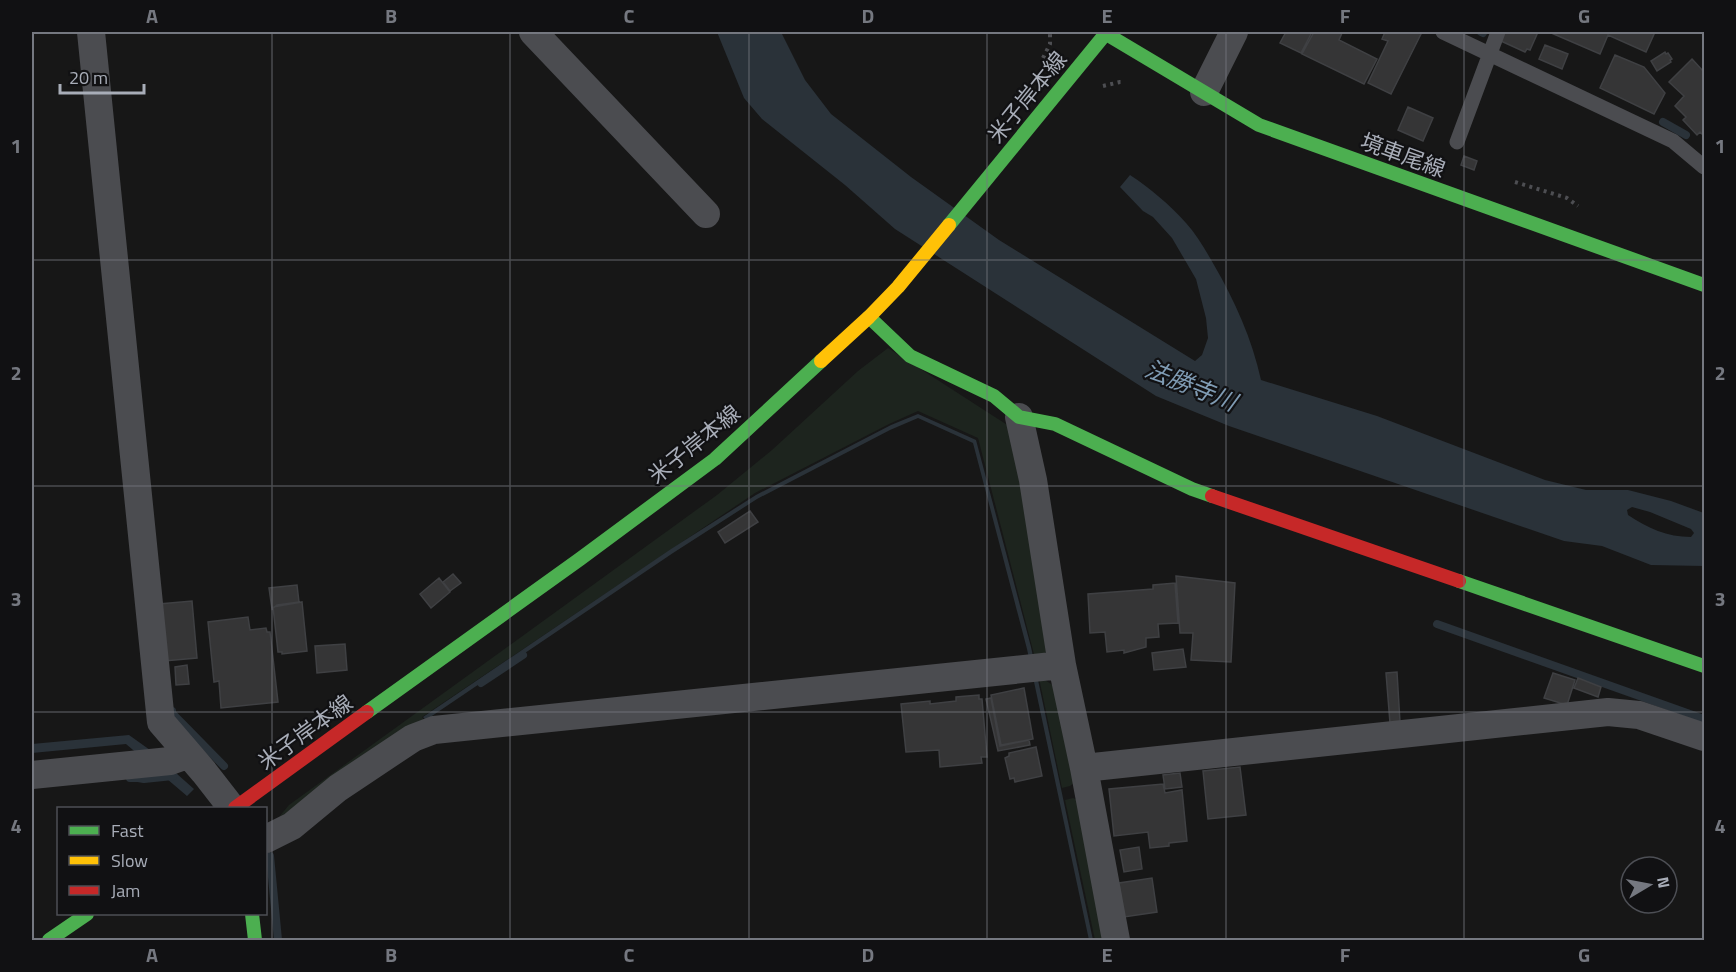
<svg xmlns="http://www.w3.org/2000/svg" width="1736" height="972" viewBox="0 0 1736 972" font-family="'Titillium Web','Noto Sans JP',sans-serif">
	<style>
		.green { fill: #1d241e }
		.water { fill: #2a3239; fill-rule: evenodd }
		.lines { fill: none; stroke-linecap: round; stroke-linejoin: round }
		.stream { stroke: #2a3239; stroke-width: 8 }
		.building { fill: #353536; stroke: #3f4043; stroke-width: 1.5 }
		.path { stroke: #4d4e52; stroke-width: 4; stroke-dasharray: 3 4.5; stroke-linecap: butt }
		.lane { stroke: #4b4c50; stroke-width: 15 }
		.street { stroke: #4b4c50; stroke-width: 28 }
		.fast { stroke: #4caf50; stroke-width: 14 }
		.slow { stroke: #ffc107; stroke-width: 14 }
		.jam { stroke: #c62828; stroke-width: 14 }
		.grid { fill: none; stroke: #757880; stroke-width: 1.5; stroke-opacity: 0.55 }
		.labels { text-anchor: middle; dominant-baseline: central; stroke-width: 4.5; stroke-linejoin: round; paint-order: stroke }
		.street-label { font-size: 22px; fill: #a8adb8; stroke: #111113 }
		.water-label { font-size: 24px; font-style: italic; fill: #7f9bb3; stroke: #111113 }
		.neatline { fill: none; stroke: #757880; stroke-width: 2 }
		.grid-label { font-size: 20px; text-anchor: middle; font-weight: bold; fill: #757880 }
	</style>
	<rect width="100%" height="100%" fill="#171717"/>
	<path class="green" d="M888 348 1012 428 1047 651 1036 662 978 438 918 411 889 424 755 493 422 717 426 722 338 783 279 817 289 805 717 495 772 450 858 371Z
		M1039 678H1042L1054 686 1075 782 1070 786 1062 788Z
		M1073 798 1078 800 1108 940H1095L1065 800Z"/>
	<path class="water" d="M717 32H781L805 80 831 114 911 177 999 240 1195 361 1202 355 1208 338 1206 318 1196 279 1172 238 1153 217 1143 211 1120 187 1130 175C1150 188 1170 205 1186 223 1197 235 1206 251 1214 265 1235 301 1252 339 1261 380L1377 416 1545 480 1586 490H1628L1671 501 1701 512 1704 513V566L1651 565 1602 546 1564 541 1229 426 1156 396 895 229 845 185 762 119 744 98ZM1632 507 1650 512 1691 529 1694 533 1691 537C1667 537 1648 528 1628 515L1627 510Z
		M918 414 976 440 1031 647 1093 940H1089L1027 649 973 443 918 418 890 430 757 499 673 553 426 720 423 717 671 549 756 495 891 425Z
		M129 735 150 750 194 789 187 796 126 744 32 753V744Z"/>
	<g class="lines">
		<path class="stream" d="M1481 32 1483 33
			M1663 122 1686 135
			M1437 624 1704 719
			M481 683 523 655
			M172 711V713L224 766
			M130 778H138L144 779 173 776
			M270 856 278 940"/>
	</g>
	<path class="building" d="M1286 32H1312L1301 53 1280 43Z
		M1314 32H1338L1342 33 1339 40 1377 59 1364 84 1302 54Z
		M1385 32H1422L1391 94 1368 83 1388 41 1382 39Z
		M1504 32H1538L1530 50 1527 49 1525 52 1501 41Z
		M1549 32H1655L1646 52 1608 35 1600 54Z
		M1545 45 1568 54 1562 69 1539 59Z
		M1665 52 1666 54 1668 53 1672 59 1670 60 1671 62 1657 71 1651 61Z
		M1615 55 1644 67 1665 93 1654 114 1600 88Z
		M1692 59 1704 72V136L1700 132 1697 135 1683 120 1686 117 1675 106 1684 96 1669 82Z
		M1408 107 1433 118 1423 141 1398 130Z
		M1464 156 1477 161 1474 170 1461 165Z
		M750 511 758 522 725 543 718 532Z
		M453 574 461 583 450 591 443 582Z
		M1176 576 1235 583 1231 662 1191 660 1193 633H1180Z
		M439 578 450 592 431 608 420 594Z
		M1175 583 1178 623 1158 624 1159 637 1146 638V647L1124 653V650L1107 652 1105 632 1090 633 1088 594 1153 589V585Z
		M297 585 299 602 277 605 272 609 269 588Z
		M192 601 197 658 164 661 159 604Z
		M302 602 307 651 282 654V652H278L273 607Z
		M248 617 250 630 266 628 267 632H270L278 702 221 708 219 681 214 682 208 622Z
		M345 644 347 670 317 673 315 646Z
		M1183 649 1186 667 1154 670 1152 653Z
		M187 665 189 684 176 685 175 667Z
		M1397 672 1400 722 1390 723 1386 673Z
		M1553 673 1575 680 1567 705 1544 698Z
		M1578 678 1601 687 1598 697 1574 688Z
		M1024 688 1033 739 1001 745 991 695Z
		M979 695V699H982L987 757H981L982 763 940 767 939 750 906 752 901 704 930 701V704L956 701V697Z
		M991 698 1000 746 1029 740 1030 745 998 751 986 699Z
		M1036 747 1042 776 1015 782 1014 778 1010 779 1005 758 1009 756V753Z
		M1240 767 1246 815 1208 819 1203 771Z
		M1180 773 1182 787 1165 789 1163 775Z
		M1163 784 1165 793 1182 790 1187 841 1169 843V846L1150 848 1148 832 1114 836 1109 789Z
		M1139 847 1142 869 1124 872 1120 850Z
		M1152 878 1157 912 1124 917 1119 883Z"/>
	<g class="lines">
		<path class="path" d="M1043 58 1050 44V32
			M1103 86 1120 82H1124
			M1515 182 1567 198 1578 206"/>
		<path class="lane" d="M1443 32 1673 141 1704 167
			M1457 142 1498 32"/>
		<path class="street" d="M91 32 161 722 204 772 232 808
			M533 32 706 214
			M1204 92 1234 32
			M1019 417 1033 480 1062 665 1084 768 1116 940
			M1084 768 1608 712 1639 715 1704 737
			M32 775 170 761 187 755
			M266 839 292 826 338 788 413 738 434 730 1062 665"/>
		<path class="fast" d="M1103 32 1259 125 1704 285
			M949 225 1107 32
			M869 317 910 356 994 396 1019 417 1055 424 1192 489 1212 496
			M1459 581 1704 666
			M367 712 580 559 715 459 821 361
			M252 914 255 940
			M49 940 87 914"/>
		<path class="slow" d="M821 361 869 317 898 287 949 225"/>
		<path class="jam" d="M1212 496 1459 581
			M235 808 367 712"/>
	</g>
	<path class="grid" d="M272 32V940M510 32V940M749 32V940M987 32V940M1226 32V940M1464 32V940M32 260H1704M32 486H1704M32 712H1704"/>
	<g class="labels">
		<g class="street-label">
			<text transform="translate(1027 97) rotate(-51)">米子岸本線</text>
			<text transform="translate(1403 155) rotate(20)">境車尾線</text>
			<text transform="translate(694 444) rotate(-39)">米子岸本線</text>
			<text transform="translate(305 732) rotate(-36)">米子岸本線</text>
		</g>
		<g class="water-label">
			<text transform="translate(1191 385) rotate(22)">法勝寺川</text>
		</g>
	</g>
	<rect width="1736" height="972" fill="none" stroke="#111113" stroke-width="66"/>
	<rect x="57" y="807" width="210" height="108" fill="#111113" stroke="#4d4f55" stroke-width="1.5"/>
	<rect x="69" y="826" width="30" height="9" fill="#4caf50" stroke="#4d4f55" stroke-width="1.5"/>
	<text x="111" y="837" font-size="18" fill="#a8adb8">Fast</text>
	<rect x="69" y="856" width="30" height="9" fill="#ffc107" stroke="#4d4f55" stroke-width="1.5"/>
	<text x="111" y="867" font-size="18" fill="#a8adb8">Slow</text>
	<rect x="69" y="886" width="30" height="9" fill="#c62828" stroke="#4d4f55" stroke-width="1.5"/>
	<text x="111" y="897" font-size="18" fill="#a8adb8">Jam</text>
	<g transform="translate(1649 885) rotate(80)"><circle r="28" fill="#111113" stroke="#4d4f55" stroke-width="1.5"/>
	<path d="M0-4.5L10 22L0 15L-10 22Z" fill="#757880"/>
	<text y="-9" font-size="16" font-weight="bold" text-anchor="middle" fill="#a8adb8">N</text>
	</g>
	<path d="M60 84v9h84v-9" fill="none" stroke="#a8adb8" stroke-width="3"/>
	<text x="69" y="84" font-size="18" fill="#a8adb8" stroke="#111113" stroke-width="4.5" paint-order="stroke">20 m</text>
	<rect x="33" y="33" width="1670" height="906" class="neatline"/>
	<g class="grid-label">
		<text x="152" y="23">A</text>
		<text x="391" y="23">B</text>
		<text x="629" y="23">C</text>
		<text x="868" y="23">D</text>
		<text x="1107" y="23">E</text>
		<text x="1345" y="23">F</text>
		<text x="1584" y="23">G</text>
		<text x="16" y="153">1</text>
		<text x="1720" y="153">1</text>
		<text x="16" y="380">2</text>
		<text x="1720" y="380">2</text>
		<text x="16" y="606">3</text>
		<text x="1720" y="606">3</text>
		<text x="16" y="833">4</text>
		<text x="1720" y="833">4</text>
		<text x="152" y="962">A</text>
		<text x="391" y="962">B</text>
		<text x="629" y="962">C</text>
		<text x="868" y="962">D</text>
		<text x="1107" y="962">E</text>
		<text x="1345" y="962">F</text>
		<text x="1584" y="962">G</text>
	</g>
</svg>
